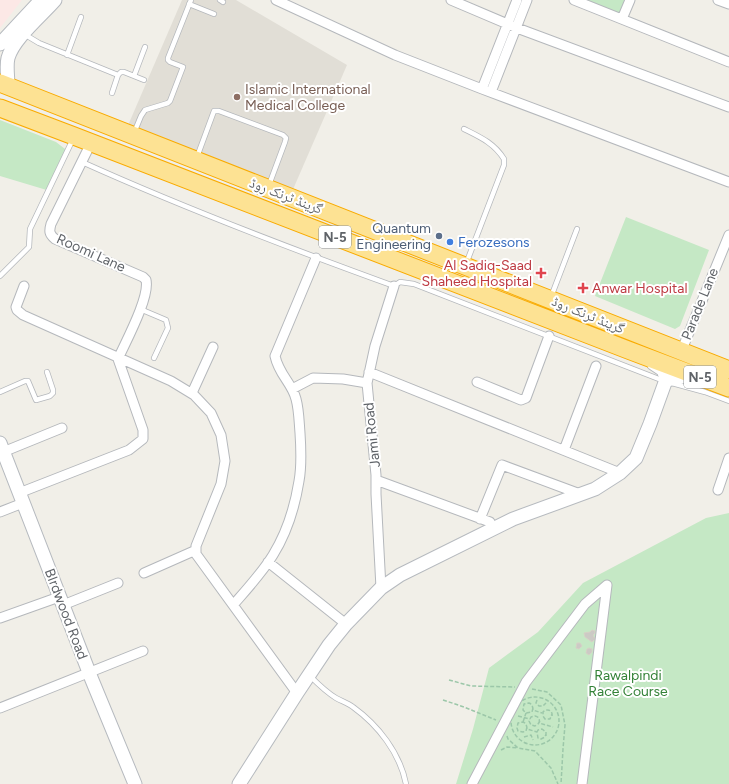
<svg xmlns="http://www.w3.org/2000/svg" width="729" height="784" viewBox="0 0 729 784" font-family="Figtree,'Noto Naskh Arabic',sans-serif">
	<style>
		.education { fill: #e1ded6 }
		.medical { fill: #fce8e6 }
		.green { fill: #c5e8c5 }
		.building { fill: #cccac5; stroke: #d6d1c6 }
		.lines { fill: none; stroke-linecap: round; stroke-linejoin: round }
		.lane-casing { stroke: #b5b8bc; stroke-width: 6 }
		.street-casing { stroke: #b5b8bc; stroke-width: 11 }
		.secondary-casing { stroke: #b6babf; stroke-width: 15 }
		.highway-casing { stroke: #f9ab00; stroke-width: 19 }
		.path { stroke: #9cc7a9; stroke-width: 1.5; stroke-dasharray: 4 2; stroke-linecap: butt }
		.lane { stroke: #fff; stroke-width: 4.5 }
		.street { stroke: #fff; stroke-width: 9 }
		.secondary { stroke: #fff; stroke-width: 13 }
		.highway { stroke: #fde293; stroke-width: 17 }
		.education-dot { fill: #8d6e63; stroke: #fff; stroke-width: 1.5 }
		.service-dot { fill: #5c6f8a; stroke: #fff; stroke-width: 1.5 }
		.shop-dot { fill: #3f7fe0; stroke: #fff; stroke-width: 1.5 }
		.health-dot { fill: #e0444e; stroke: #fff; stroke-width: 1.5 }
		.labels { text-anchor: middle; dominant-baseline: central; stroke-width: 4; stroke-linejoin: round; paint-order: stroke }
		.shield { fill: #fff; stroke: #8f9295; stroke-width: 1 }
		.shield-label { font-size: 13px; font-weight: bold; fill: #5f6368 }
		.education-label { font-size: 14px; fill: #785e54; stroke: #fff; text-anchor: start }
		.street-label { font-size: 14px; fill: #5f6368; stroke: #fff }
		.service-label { font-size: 14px; fill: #4e5e75; stroke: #fff; text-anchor: end }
		.shop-label { font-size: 14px; fill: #366cbe; stroke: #fff; text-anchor: start }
		.health-label { font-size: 14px; fill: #be3a42; stroke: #fff; text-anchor: end }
		.park-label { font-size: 14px; fill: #348238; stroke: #fff }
	</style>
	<rect width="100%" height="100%" fill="#f1efe8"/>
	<path class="education" d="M182 0H236L347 65 291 194 126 130Z"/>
	<path class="medical" d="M0 0H22L0 28Z"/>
	<path class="green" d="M574 0H630L622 19Z
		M0 120 56 142 69 152 50 191 0 176Z
		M626 217 709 250 680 326 675 329 595 296Z
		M729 513V784H456L473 729 489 668 538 632 583 583 706 518Z"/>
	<path class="building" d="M592 630 595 631V633L593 635 595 639 592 642 585 637 584 633 590 632Z
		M577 643H580L582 646 579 649 576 648Z
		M589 648 592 649V652L589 655 586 653 587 649Z"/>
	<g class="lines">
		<defs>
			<path id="lane" d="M220 0 223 2
				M189 4 214 14
				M24 34 39 43 118 75 121 72H124L144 80
				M67 55 81 17
				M134 76 145 47
				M112 93 118 75
				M464 129C480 137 494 143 504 159V165L466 264
				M134 133 141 116 145 110 168 103 170 101 183 67 170 62 168 60V58L191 0
				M197 157 214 111H219L283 135 286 138 285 142 269 185
				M82 162C184 208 289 248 394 286L400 282 414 284 664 381
				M0 276 29 247 30 229 73 139
				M551 297 577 229
				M140 309 166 320 168 328 154 358
				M672 383 705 392 729 401
				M0 392 25 381H28L36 400 50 396 53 393V390L47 372
				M310 676C318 684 326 692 336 698 341 701 348 703 353 707 378 725 400 753 406 784"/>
			<path id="street" d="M276 0 395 55 482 89 729 182
				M451 0 517 28 729 107
				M574 0 729 62
				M718 0 729 4
				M622 19 630 0
				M482 89 517 0
				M491 92 527 0
				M24 286 16 307 17 310 23 315 171 381 194 395 211 413 221 435 225 461 221 484 196 546V554L297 693
				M681 352 729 235
				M652 365 661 371 666 382 690 377
				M369 372 620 473
				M477 382 521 400 526 398 549 336
				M292 389 313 378 343 379 367 383
				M192 393 213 347
				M564 450 596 366
				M3 452 62 428
				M376 480 490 522
				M718 490 729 458
				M19 493 129 450 143 439V430L118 359C126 341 150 297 146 280L143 277 55 239C49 234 49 231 51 224L91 143
				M0 512 23 503
				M480 519 502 465 580 494
				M268 562 346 624
				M144 573 196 550
				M381 588 376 494V475L367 383 375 346 394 286
				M63 605 118 583
				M233 605C247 589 262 573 273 555 286 534 295 506 299 481 302 465 301 448 300 433 299 421 299 410 296 399 292 383 279 375 275 356L316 258
				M0 618 59 597
				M0 708 143 651
				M472 784 526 682 585 604 607 585 582 784"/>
			<path id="secondary" d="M0 44 41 0
				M8 86C8 77 6 66 8 58 13 39 42 15 55 0
				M0 443 92 680 135 784
				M239 784 297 693 329 645 346 624 381 588 400 575 513 519 595 489 620 473 636 458 650 424 671 366"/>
			<path id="highway" d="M0 83 729 370
				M0 108 74 136 628 350 729 388"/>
		</defs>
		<use href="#lane" class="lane-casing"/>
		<use href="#street" class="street-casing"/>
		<use href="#secondary" class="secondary-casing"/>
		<use href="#highway" class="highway-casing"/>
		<path class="path" d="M449 680 471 686 515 687
			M532 689 547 692 561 705 565 725 563 749 561 784
			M511 721a24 24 0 1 1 48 0a24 24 0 1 1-48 0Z
			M443 700 464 707 496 720
			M537 700 536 703 539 706H543L546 703
			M533 708 532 712 526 713 523 710 524 704 529 703C532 704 533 707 533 710L542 713
			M518 716 530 719
			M552 716C553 710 547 708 543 712V716L545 719H550L552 714
			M540 721 538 724 535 726 531 725 529 721 531 717 535 716C539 717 540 719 539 723L553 727
			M523 722 526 713
			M527 727 526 731 523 732 518 731 517 728 518 723 523 722C526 723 527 726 527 729L537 732
			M507 736 508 739 518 748 535 751 551 768 558 784
			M546 736V732L542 729 538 730 537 732 538 738 541 739 545 737 546 734
			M524 737 531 735 533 740
			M501 750 507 747 518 748"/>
		<use href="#lane" class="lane"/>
		<use href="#street" class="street"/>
		<use href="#secondary" class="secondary"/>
		<use href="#highway" class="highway"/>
	</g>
	<circle class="education-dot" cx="237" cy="97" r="4"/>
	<circle class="service-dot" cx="439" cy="236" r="4"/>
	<circle class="shop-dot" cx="450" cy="242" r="4"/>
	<g class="health-dot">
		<path d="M539 267h4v4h4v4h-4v4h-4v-4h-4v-4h4z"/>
		<path d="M581 282h4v4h4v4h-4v4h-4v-4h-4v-4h4z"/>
	</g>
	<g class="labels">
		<g class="shield">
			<rect x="319" y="226" width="32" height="22" rx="3"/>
			<rect x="684" y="366" width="32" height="22" rx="3"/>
		</g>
		<g class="shield-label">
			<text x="335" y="237">N-5</text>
			<text x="700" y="377">N-5</text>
		</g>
		<g class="education-label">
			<text x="245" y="89">Islamic International<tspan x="245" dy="16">Medical College</tspan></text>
		</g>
		<g class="street-label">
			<text transform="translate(286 196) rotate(21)">گرینڈ ٹرنک روڈ</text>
			<text transform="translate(91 253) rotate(24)">Roomi Lane</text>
			<text transform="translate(700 304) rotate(-68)">Parade Lane</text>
			<text transform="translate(588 315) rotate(22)">گرینڈ ٹرنک روڈ</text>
			<text transform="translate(372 435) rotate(-96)">Jami Road</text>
			<text transform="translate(66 614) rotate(69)">BIrdwood Road</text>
		</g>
		<g class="service-label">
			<text x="431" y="228">Quantum<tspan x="431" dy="16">Engineering</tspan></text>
		</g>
		<g class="shop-label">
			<text x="458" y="242">Ferozesons</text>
		</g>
		<g class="health-label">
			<text x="532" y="265">Al Sadiq-Saad<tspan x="532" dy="16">Shaheed Hospital</tspan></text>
			<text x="592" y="288" text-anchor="start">Anwar Hospital</text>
		</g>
		<g class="park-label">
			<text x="628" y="675">Rawalpindi<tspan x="628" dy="16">Race Course</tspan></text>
		</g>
	</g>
</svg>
